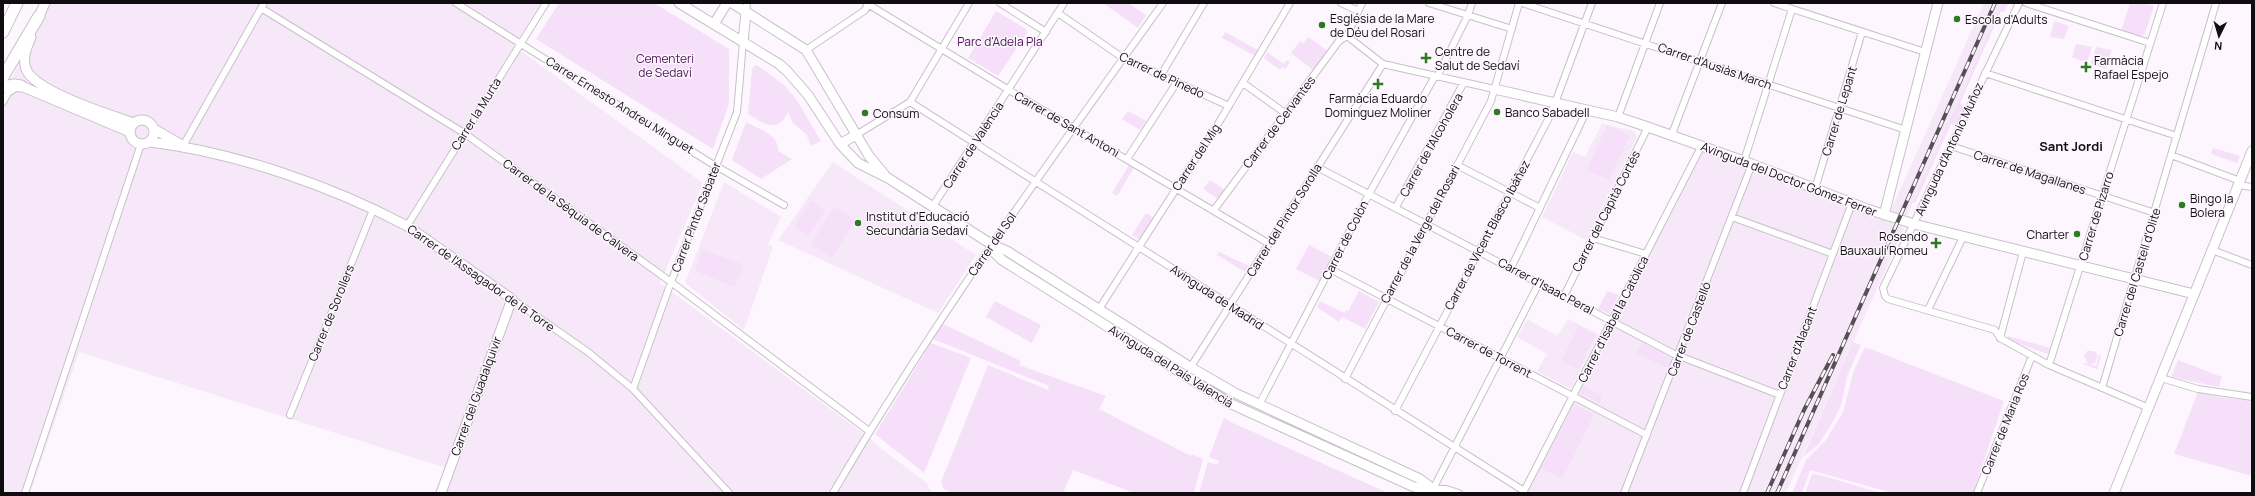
<svg xmlns="http://www.w3.org/2000/svg" width="2255" height="496" viewBox="0 0 2255 496" font-family="Manrope,sans-serif">
	<style>
		.built { fill: #f6e8f8 }
		.green { fill: #f5dff9 }
		.lines { fill: none; stroke-linecap: round; stroke-linejoin: round }
		.street-casing { stroke: #c9c0ca; stroke-width: 8 }
		.secondary-casing { stroke: #c9c0ca; stroke-width: 11 }
		.highway-casing { stroke: #c9c0ca; stroke-width: 13 }
		.street { stroke: #fff; stroke-width: 6 }
		.secondary { stroke: #fff; stroke-width: 9 }
		.highway { stroke: #fff; stroke-width: 11 }
		.rail-casing { stroke: #545054; stroke-width: 4 }
		.rail { stroke: #fdf6fe; stroke-width: 2.5; stroke-dasharray: 8; stroke-linecap: butt }
		.poi-dot { fill: #2d7a22; stroke: #fdf6fe; stroke-width: 1.5 }
		.labels { text-anchor: middle; dominant-baseline: central; stroke-width: 3; stroke-linejoin: round; paint-order: stroke }
		.poi-label { font-size: 12px; fill: #100d10; stroke: #fdf6fe; text-anchor: start }
		.park-label { font-size: 12px; fill: #4e1358; stroke: #fdf6fe }
		.street-label { font-size: 12px; fill: #100d10; stroke: #fdf6fe }
		.neighbourhood-label { font-size: 13px; font-weight: bold; fill: #100d10; stroke: #fdf6fe }
	</style>
	<rect width="100%" height="100%" fill="#fdf6fe"/>
	<path class="built" d="M51 3H541L514 46 703 183 660 283 871 439 874 443 927 483 930 490 936 493H437L446 468 79 352 30 493H3V95Z
		M1984 3H2002L1907 216 1891 210Z
		M1602 124 1634 131 1637 137 1586 240 1542 217 1573 152 1585 157Z
		M1702 145 1877 213 1875 217 1904 228 1786 493H1523Z
		M833 162 976 255 938 313 778 240Z
		M724 182 781 217 768 244 773 247 744 330 685 283Z
		M1527 319 1557 336 1568 319 1599 334 1571 389 1537 371 1547 354 1517 337Z"/>
	<path class="green" d="M559 3H654L729 49V104L713 149 536 39Z
		M1103 3H1128L1146 15 1138 28Z
		M2002 3H2009L2004 12 2001 11 1960 103 1965 106 1956 126 1951 124 1915 203 1913 202Z
		M2130 3H2144L2154 6 2145 34 2140 37 2121 31Z
		M996 11 1026 29 1027 33 998 76 968 58Z
		M2054 21 2069 26 2064 39 2050 37Z
		M1225 32 1258 50 1255 56 1222 38Z
		M1308 37 1328 51 1313 70 1291 53 1300 41 1304 43Z
		M2076 44 2092 47 2087 63 2072 57Z
		M2096 47 2112 50 2105 69 2091 64Z
		M1267 52 1284 64 1287 60 1290 62 1285 69 1282 67 1280 70 1264 58Z
		M757 65 784 85 796 99 821 141 811 146 806 134 793 123 788 112C777 135 763 123 748 114L752 70 753 67Z
		M1128 111 1146 121 1140 130 1122 119Z
		M746 122C759 130 779 133 778 151L792 159 761 179 732 160Z
		M1607 125 1630 136 1609 180 1587 170Z
		M2213 148 2240 156 2237 163 2211 154Z
		M1129 165 1134 168 1117 196 1112 193Z
		M1210 180 1225 190 1218 199 1203 189Z
		M811 200 825 210 808 236 794 227Z
		M834 207 855 220 832 258 811 245Z
		M1146 213 1154 218 1141 240 1132 235Z
		M1309 245 1332 257 1319 281 1296 269Z
		M702 249 744 265 735 287 695 271Z
		M1219 252 1249 266 1245 272 1217 255Z
		M1359 291 1379 302 1365 329 1342 317 1339 322 1317 307 1320 301 1344 313 1346 310 1348 311Z
		M1607 291 1619 295 1609 314 1598 309Z
		M995 301 1041 325 1032 343 986 317Z
		M943 324 1021 361 1019 365 1106 396 1099 409 1191 456 1192 454 1203 459 1194 493H1134L1073 470 1063 493H951L944 489 941 482 988 365 1048 390 1049 386 933 339Z
		M1579 326 1596 335 1579 369 1561 361Z
		M2008 336 2050 348 2048 354 2008 340Z
		M1853 342 1861 345 1848 374 1841 405 1835 418 1819 444 1803 457Z
		M931 343 971 358 924 473 875 434Z
		M1642 343 1671 358 1667 368 1636 353Z
		M1865 347 2004 401 1973 493H1892L1810 470 1802 493H1792L1806 460 1826 440 1843 412 1854 370Z
		M2087 351H2094L2098 356 2095 363 2089 364 2096 366 2099 355 2101 356 2097 369 2083 364 2084 363 2088 364 2084 356Z
		M2178 360 2222 377 2219 387 2171 377Z
		M1583 386 1603 396 1599 403 1580 393Z
		M2198 392 2219 397 2252 401V476L2174 454Z
		M1574 404 1594 415 1562 479 1541 468Z
		M1224 418 1233 423 1388 493H1199L1208 462 1217 465 1219 461 1209 457Z
		M1812 474 1820 475 1881 493H1805Z"/>
	<g class="lines">
		<defs>
			<path id="street" d="M456 3 709 162 784 205
				M866 3 1009 90 1268 243
				M1000 3 1046 32
				M1341 3 1358 11
				M1429 3 1512 29
				M1522 3 1906 130
				M1774 3 1925 52
				M2019 3 1883 288 1885 296 1888 299 1995 330 2000 338 2049 365 2149 408
				M2026 3 2150 43
				M261 8 464 133 671 282 869 431
				M746 12 747 3
				M1058 13 1123 58 1229 106
				M1347 36 1383 64 1494 89
				M1347 36 1362 3
				M806 50 864 11 870 3
				M1985 73 2177 136
				M1161 75 1204 3
				M1437 77 1468 15 1472 3
				M1243 83 1285 113
				M3 102 8 93 16 88
				M910 102 1524 491
				M1618 117 1660 3
				M1672 134 1722 3
				M856 135 910 102 969 3
				M183 146 264 3
				M1951 146 2155 213
				M2171 155 2240 181
				M1127 159 1177 82
				M1744 161 1792 9
				M1457 165 1540 208
				M1317 167 1674 354 1780 395
				M2238 185 2252 187
				M1815 189 1862 32
				M933 206 1064 3
				M1396 207 1464 82
				M1214 210 1339 41 1347 36
				M1732 217 1833 254
				M407 226 546 3
				M1593 238 1646 254
				M2212 250 2252 265
				M1511 268 1587 110
				M1330 269 1647 435
				M1564 296 1648 127
				M512 299 588 352 633 389 729 493
				M1099 309 1221 119 1290 3
				M1928 310 1963 237
				M2000 338 2023 252
				M2049 365 2163 3
				M1185 376 1383 64
				M2161 378 2198 389 2252 397
				M1345 379 1491 101 1519 3
				M2102 388 2216 3
				M633 389 671 282 737 112 743 42
				M1259 405 1369 194 1435 76
				M1395 411 1551 114 1592 3
				M290 415 373 210
				M1433 489 1539 283
				M1434 489H1446L1459 493
				M25 493 141 144
				M833 493C932 323 1048 163 1163 3
				M1523 493 1702 145
				M1624 493 1752 164
				M1743 493 1852 203
				M1977 493 2032 356"/>
			<path id="secondary" d="M679 3 779 64 787 71 808 95 840 144 858 163 888 178 991 244 1007 251 1190 367 1235 393 1420 479 1433 489 1441 493
				M732 3 806 50 869 156 884 174
				M37 21 45 3
				M714 24 727 3
				M31 37C27 47 22 57 26 69 35 92 110 115 134 123
				M743 42 746 12
				M21 86 130 132
				M1494 89 1618 117 1648 127 1752 164 1867 209 1914 224 2194 294
				M130 132a12 12 0 1 1 24 0a12 12 0 1 1-24 0Z
				M154 129 180 144
				M150 142C234 152 332 186 407 226L512 299 441 493
				M840 144 856 135
				M1884 215 1938 3
				M991 244 995 253 1002 260 1229 403 1414 487 1433 489
				M2114 493 2252 151"/>
			<path id="highway" d="M3 32 17 3
				M3 77 39 16
				M3 87 14 85 21 86"/>
		</defs>
		<use href="#street" class="street-casing"/>
		<use href="#secondary" class="secondary-casing"/>
		<use href="#highway" class="highway-casing"/>
		<use href="#street" class="street"/>
		<use href="#secondary" class="secondary"/>
		<use href="#highway" class="highway"/>
		<defs>
			<path id="rail" d="M1767 493 1804 410 1833 355
				M1777 493 1995 3"/>
		</defs>
		<use href="#rail" class="rail-casing"/>
		<use href="#rail" class="rail"/>
	</g>
	<g class="poi-dot">
		<circle cx="1957" cy="19" r="4"/>
		<circle cx="1322" cy="25" r="4"/>
		<path d="M1424 52h4v4h4v4h-4v4h-4v-4h-4v-4h4z"/>
		<path d="M2084 61h4v4h4v4h-4v4h-4v-4h-4v-4h4z"/>
		<path d="M1376 78h4v4h4v4h-4v4h-4v-4h-4v-4h4z"/>
		<circle cx="1497" cy="112" r="4"/>
		<circle cx="865" cy="113" r="4"/>
		<circle cx="2182" cy="205" r="4"/>
		<circle cx="858" cy="223" r="4"/>
		<circle cx="2077" cy="234" r="4"/>
		<path d="M1934 237h4v4h4v4h-4v4h-4v-4h-4v-4h4z"/>
	</g>
	<g class="labels">
		<g class="poi-label">
			<text x="1330" y="18">Església de la Mare<tspan x="1330" dy="14">de Déu del Rosari</tspan></text>
			<text x="1965" y="19">Escola d'Adults</text>
			<text x="1435" y="51">Centre de<tspan x="1435" dy="14">Salut de Sedaví</tspan></text>
			<text x="2094" y="60">Farmàcia<tspan x="2094" dy="14">Rafael Espejo</tspan></text>
			<text x="1378" y="98" text-anchor="middle">Farmàcia Eduardo<tspan x="1378" dy="14">Dominguez Moliner</tspan></text>
			<text x="1505" y="112">Banco Sabadell</text>
			<text x="873" y="113">Consum</text>
			<text x="2190" y="198">Bingo la<tspan x="2190" dy="14">Bolera</tspan></text>
			<text x="866" y="216">Institut d'Educació<tspan x="866" dy="14">Secundària Sedaví</tspan></text>
			<text x="2069" y="234" text-anchor="end">Charter</text>
			<text x="1928" y="236" text-anchor="end">Rosendo<tspan x="1928" dy="14">Bauxaulí Romeu</tspan></text>
		</g>
		<g class="park-label">
			<text x="1000" y="41">Parc d'Adela Pla</text>
			<text x="665" y="58">Cementeri<tspan x="665" dy="14">de Sedaví</tspan></text>
		</g>
		<g class="street-label">
			<text transform="translate(1715 66) rotate(19)">Carrer d'Ausiàs March</text>
			<text transform="translate(1162 75) rotate(25)">Carrer de Pinedo</text>
			<text transform="translate(620 105) rotate(32)">Carrer Ernesto Andreu Minguet</text>
			<text transform="translate(1839 111) rotate(-73)">Carrer de Lepant</text>
			<text transform="translate(476 114) rotate(-58)">Carrer la Murta</text>
			<text transform="translate(1279 122) rotate(-53)">Carrer de Cervantes</text>
			<text transform="translate(1067 124) rotate(30)">Carrer de Sant Antoni</text>
			<text transform="translate(973 145) rotate(-57)">Carrer de València</text>
			<text transform="translate(1431 145) rotate(-61)">Carrer de l'Alcoholera</text>
			<text transform="translate(1949 149) rotate(-65)">Avinguda d’Antonio Muñoz</text>
			<text transform="translate(1196 157) rotate(-57)">Carrer del Mig</text>
			<text transform="translate(2030 172) rotate(18)">Carrer de Magallanes</text>
			<text transform="translate(1789 179) rotate(21)">Avinguda del Doctor Gómez Ferrer</text>
			<text transform="translate(571 210) rotate(36)">Carrer de la Séquia de Calvera</text>
			<text transform="translate(1606 211) rotate(-63)">Carrer del Capità Cortés</text>
			<text transform="translate(2096 216) rotate(-73)">Carrer de Pizarro</text>
			<text transform="translate(696 217) rotate(-69)">Carrer Pintor Sabater</text>
			<text transform="translate(1284 220) rotate(-58)">Carrer del Pintor Sorolla</text>
			<text transform="translate(1420 234) rotate(-62)">Carrer de la Verge del Rosari</text>
			<text transform="translate(1487 235) rotate(-62)">Carrer de Vicent Blasco Ibáñez</text>
			<text transform="translate(1345 240) rotate(-63)">Carrer de Colón</text>
			<text transform="translate(992 244) rotate(-55)">Carrer del Sol</text>
			<text transform="translate(2137 272) rotate(-73)">Carrer del Castell d'Olite</text>
			<text transform="translate(481 278) rotate(35)">Carrer de l'Assagador de la Torre</text>
			<text transform="translate(1546 286) rotate(28)">Carrer d'Isaac Peral</text>
			<text transform="translate(1217 297) rotate(33)">Avinguda de Madrid</text>
			<text transform="translate(331 313) rotate(-68)">Carrer de Sorollers</text>
			<text transform="translate(1613 319) rotate(-63)">Carrer d'Isabel la Catòlica</text>
			<text transform="translate(1689 329) rotate(-69)">Carrer de Castelló</text>
			<text transform="translate(1797 348) rotate(-69)">Carrer d'Alacant</text>
			<text transform="translate(1489 352) rotate(28)">Carrer de Torrent</text>
			<text transform="translate(1171 366) rotate(32)">Avinguda del País Valencià</text>
			<text transform="translate(476 396) rotate(-70)">Carrer del Guadalquivir</text>
			<text transform="translate(2005 424) rotate(-68)">Carrer de Maria Ros</text>
		</g>
		<g class="neighbourhood-label">
			<text x="2071" y="146">Sant Jordi</text>
		</g>
	</g>
	<rect width="2255" height="496" fill="none" stroke="#100d10" stroke-width="8"/>
	<g transform="translate(2219 36) rotate(185)" stroke="#fdf6fe" stroke-width="3" paint-order="stroke">
	<path d="M0-3L7 15L0 10L-7 15Z" fill="#100d10"/>
	<text y="-6" font-size="11" font-weight="bold" text-anchor="middle" fill="#100d10">N</text>
	</g>
</svg>
